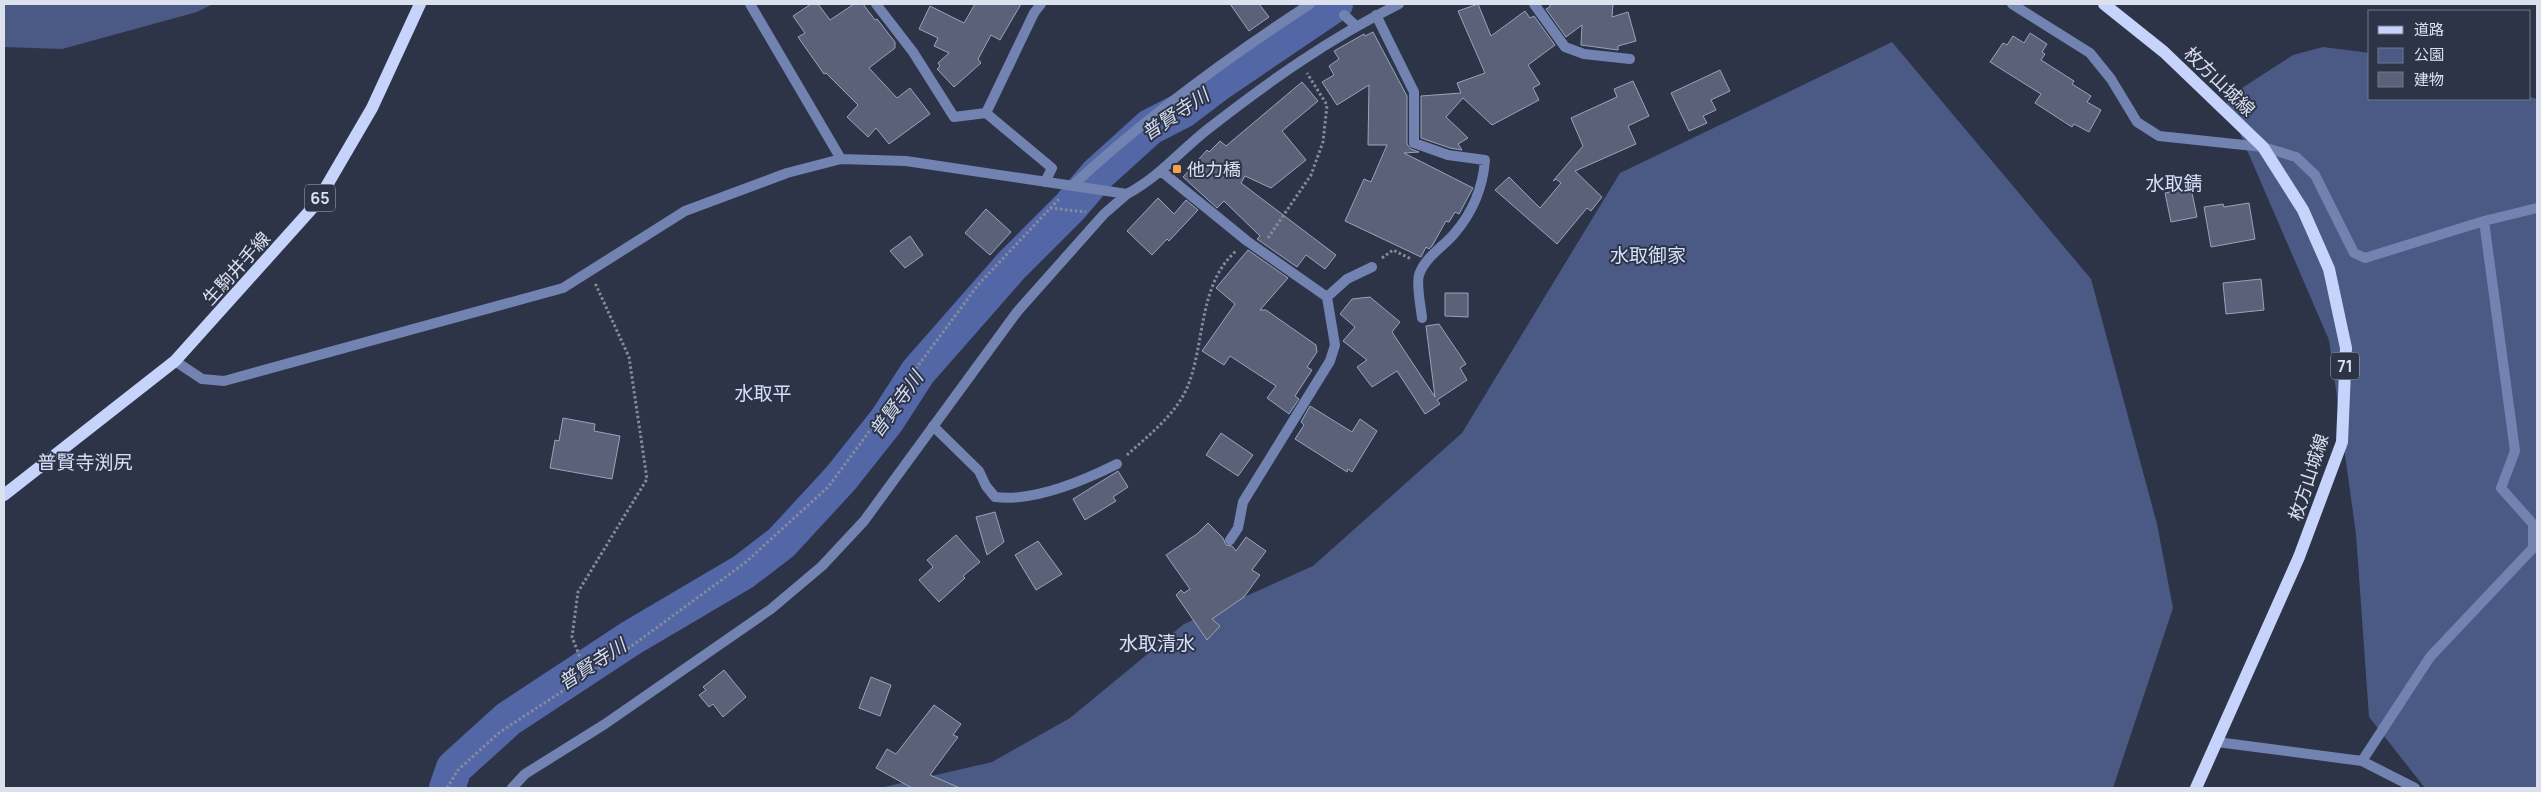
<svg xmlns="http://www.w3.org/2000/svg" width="2541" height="792" viewBox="0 0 2541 792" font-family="Manrope,'Noto Sans JP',sans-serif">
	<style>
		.green { fill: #4b5985 }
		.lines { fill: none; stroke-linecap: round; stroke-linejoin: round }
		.river { stroke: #5366a5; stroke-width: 36 }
		.building { fill: #5a6178; stroke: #9aa3bc }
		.path { stroke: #858b9c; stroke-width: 3; stroke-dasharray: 2.5 2.5; stroke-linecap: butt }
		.minor { stroke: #7383b1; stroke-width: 10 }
		.tertiary { stroke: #7383b1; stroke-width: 10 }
		.primary { stroke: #c6d3fa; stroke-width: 12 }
		.poi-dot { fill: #f99f4d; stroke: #2d3448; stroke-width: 2 }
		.labels { text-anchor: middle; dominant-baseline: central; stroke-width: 4; stroke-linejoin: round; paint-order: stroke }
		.shield { fill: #2d3448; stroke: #a8adbc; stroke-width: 1 }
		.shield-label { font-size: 16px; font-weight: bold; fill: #dce1ee }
		.street-label { font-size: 18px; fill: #dce1ee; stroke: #2d3448 }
		.poi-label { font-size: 18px; fill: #dce1ee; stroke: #2d3448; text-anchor: start }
		.water-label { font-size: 19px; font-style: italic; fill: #d6ddf0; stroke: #2d3448 }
		.neighbourhood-label { font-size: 19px; fill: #d7e0fa; stroke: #2d3448 }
	</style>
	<rect width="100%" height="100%" fill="#2d3448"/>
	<path class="green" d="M4 4H213L197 12 62 49 4 47Z
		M1892 42 2091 279 2157 524 2173 608 2113 788H880L992 762 1070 718 1184 624 1313 566 1462 433 1620 173Z
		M2323 47 2370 53V99H2530V97L2537 99V788H2425L2369 717 2356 534 2329 340 2225 99 2293 55Z"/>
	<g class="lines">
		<path class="river" d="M447 788 454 768 508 719 631 638 743 572 781 543 841 478 887 420 918 372 1011 266 1070 207 1098 174 1150 127 1183 110 1220 82 1335 4"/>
	</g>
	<path class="building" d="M811 4H818L830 20 854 4H863L875 20 877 19 895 42V48L869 68 897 98 910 88 930 114 889 144 876 128 868 137 847 117 858 105 826 73 824 74 798 37 805 33 793 16Z
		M975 4H1021L1000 40 991 35 978 59 981 63 954 87 937 69 940 66 938 63 949 53 934 46 938 38 919 29 930 6 964 23Z
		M1230 4H1259L1269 17 1249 31Z
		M1478 4 1491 36 1525 11 1530 18 1534 16 1555 45 1528 65 1540 84 1533 88 1539 100 1492 125 1463 98 1446 117 1468 138 1458 144 1462 150 1450 148 1421 138V96L1461 93 1457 83 1485 73 1458 11Z
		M1550 4H1613L1612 17 1628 12 1636 41 1618 46V50L1581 45 1582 25 1566 37 1546 9 1550 7Z
		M1373 32 1407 96V144L1411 149 1419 152 1404 153 1473 188 1459 214 1455 212 1449 222 1446 221 1432 246 1429 249 1426 247 1421 257 1345 221 1364 179 1371 182 1387 145H1368L1369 85 1337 105 1322 82 1334 75 1329 66 1339 59 1334 51 1364 34 1365 36Z
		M2030 33 2047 44 2042 52 2045 54 2041 60 2074 81 2072 84 2091 96 2087 102 2101 110 2089 132 2074 124 2072 127 2035 103 2041 94 1990 62 2003 43 2007 45 2013 36 2024 43Z
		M1720 70 1730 91 1711 100 1716 110 1703 116 1707 123 1689 131 1671 93Z
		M1633 81 1649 116 1628 126 1636 144 1575 171 1602 197 1591 211 1587 208 1557 244 1495 190 1509 177 1540 208 1561 183 1556 179 1553 181 1583 146 1571 118 1617 97 1614 89Z
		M1302 82 1318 101 1282 131 1306 160 1271 188 1245 176 1241 183 1336 255 1325 269 1306 255 1297 267 1257 239 1260 236 1224 201 1217 208 1183 177 1207 150 1209 152 1220 141 1226 146Z
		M2191 188 2197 217 2171 222 2165 193Z
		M1158 198 1174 214 1186 200 1198 210 1169 241 1167 239 1152 255 1127 231Z
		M2249 203 2255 239 2211 247 2204 207 2223 204 2224 207Z
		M986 209 1011 232 990 255 965 233Z
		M910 236 923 255 905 268 890 251Z
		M1248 250 1288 278 1260 310H1266L1316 345 1317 352 1307 367 1312 370 1295 396 1299 399 1289 414 1267 398 1276 386 1230 356 1224 365 1202 351 1235 304 1216 288Z
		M2261 279 2264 310 2226 314 2223 283Z
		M1445 293H1468V317L1445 316Z
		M1370 297 1400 322 1392 332 1435 397 1426 326 1439 324 1466 364 1460 368 1467 380 1437 400 1440 404 1425 414 1397 371 1372 387 1357 367 1367 360 1343 341 1355 327 1340 314 1352 299Z
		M1310 406 1352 432 1360 419 1377 431 1352 472 1348 469 1347 472 1295 439 1304 425 1301 422Z
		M563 418 595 424 594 431 620 436 612 479 550 468 555 440 559 441Z
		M1221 433 1253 455 1238 476 1206 455Z
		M1118 471 1128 487 1113 497 1116 501 1085 520 1073 499Z
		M995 512 1004 542 987 555 976 517Z
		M1208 523 1223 538 1226 545 1232 546 1236 551 1246 537 1266 551 1252 570 1260 575 1244 597 1212 619 1220 626 1207 640 1176 595 1181 590 1184 593 1190 589 1166 555 1197 534Z
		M956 535 980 562 963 576 965 578 939 602 919 580 933 567 927 560Z
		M1038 541 1062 574 1036 590 1015 555Z
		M724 670 746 697 723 717 713 704 709 707 699 695 706 690 703 687Z
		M871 677 891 685 880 716 859 708Z
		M934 705 961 724 953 735 958 737 930 775 960 788H912L876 768 887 749 896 754Z"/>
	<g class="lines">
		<path class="path" d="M1050 208 1086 212
			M1268 238 1311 175 1323 142 1327 105 1307 73
			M1382 258 1393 250 1411 259
			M1127 455C1150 434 1178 413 1189 383 1205 340 1199 284 1236 251
			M587 675 572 637 578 592 647 479 629 357 595 283
			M447 788 458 770 500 732 633 645 746 562 828 487 978 285 1059 199"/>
		<path class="minor" d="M750 4 841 159
			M876 4 913 52 954 117 986 113 1052 168 1045 182
			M1534 4 1565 47 1584 54 1630 59
			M2012 4 2090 53 2111 79 2137 122 2159 136 2263 147 2296 157 2315 175 2354 253 2365 258 2484 221 2537 208
			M1376 15 1414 92V143L1448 155 1485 160C1483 187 1473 212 1454 234 1443 247 1424 258 1419 275 1416 284 1421 308 1422 318
			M986 113 1034 13 1041 4
			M1161 171 1247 241 1327 297 1335 345 1330 361 1243 502 1238 528 1230 540
			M1072 186C1145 118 1227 58 1310 4
			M1327 297 1347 279 1372 267
			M175 361 202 379 224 381 563 288 685 211 787 173 841 159 906 161 1127 194C1159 177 1180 151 1208 129 1268 82 1330 38 1399 4
			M933 426 979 471 986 486 995 497C1033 502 1083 481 1117 464
			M2217 742 2362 761 2415 788
			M2362 761 2430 657 2533 548V524L2501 488 2515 451 2484 221
			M512 788 525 774 605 724 771 609 822 566 864 521 1017 312 1104 214 1127 194"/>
		<path class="tertiary" d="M1344 15 1355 25"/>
		<path class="primary" d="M2104 4 2164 52 2263 147 2303 210 2329 269 2346 348 2342 442 2299 557 2196 788
			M4 495 175 361 316 204 372 108 420 4"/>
	</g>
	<rect class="poi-dot" x="1172" y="164" width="10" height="10" rx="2.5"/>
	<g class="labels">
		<g class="shield">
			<rect x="305" y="184.5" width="30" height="27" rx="4"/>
			<rect x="2331" y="352.5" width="28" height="27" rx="4"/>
		</g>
		<g class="shield-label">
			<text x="320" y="198">65</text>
			<text x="2345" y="366">71</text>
		</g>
		<g class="street-label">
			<text transform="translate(2220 81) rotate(44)">枚方山城線</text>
			<text transform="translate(236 268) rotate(-48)">生駒井手線</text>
			<text transform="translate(2308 477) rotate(-72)">枚方山城線</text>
		</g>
		<g class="poi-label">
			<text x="1187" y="169">他力橋</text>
		</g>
		<g class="water-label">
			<text transform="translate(1175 114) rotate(-34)">普賢寺川</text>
			<text transform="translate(896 404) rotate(-54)">普賢寺川</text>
			<text transform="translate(592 664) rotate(-33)">普賢寺川</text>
		</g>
		<g class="neighbourhood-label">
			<text x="2174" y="183">水取錆</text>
			<text x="1648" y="255">水取御家</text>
			<text x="763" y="393">水取平</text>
			<text x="85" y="462">普賢寺渕尻</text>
			<text x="1157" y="643">水取清水</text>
		</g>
	</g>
	<rect width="2541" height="792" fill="none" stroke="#dce1ee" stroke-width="10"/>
	<rect x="2368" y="10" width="162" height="90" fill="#2d3448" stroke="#73798a"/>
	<rect x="2378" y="26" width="25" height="8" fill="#c6d3fa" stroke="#73798a"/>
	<text x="2414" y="35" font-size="15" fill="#dce1ee">道路</text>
	<rect x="2378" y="48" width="25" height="15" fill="#4b5985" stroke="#73798a"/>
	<text x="2414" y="60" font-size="15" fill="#dce1ee">公園</text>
	<rect x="2378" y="72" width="25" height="15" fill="#5a6178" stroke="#73798a"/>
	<text x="2414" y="85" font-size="15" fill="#dce1ee">建物</text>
</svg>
